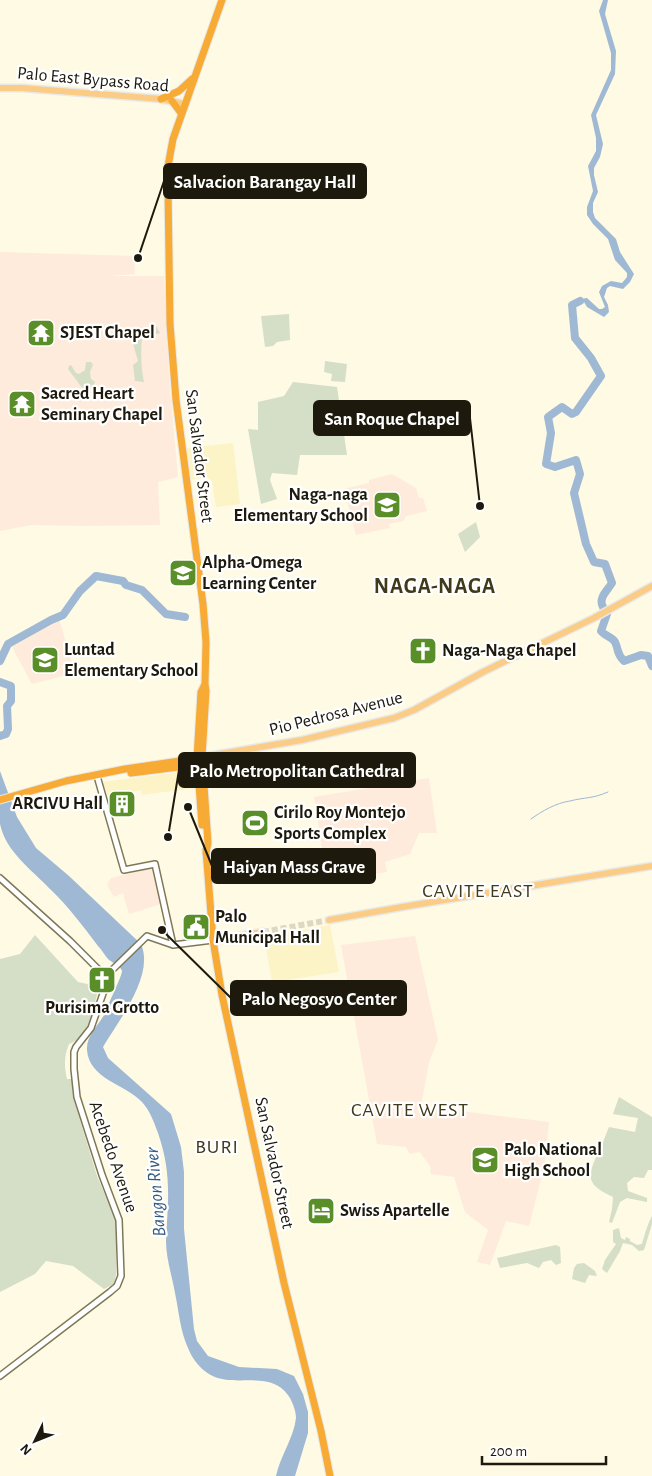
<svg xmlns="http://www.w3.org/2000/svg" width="652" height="1476" viewBox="0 0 652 1476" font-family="'Alegreya Sans',sans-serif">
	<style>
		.built { fill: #fcf3c6 }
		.education { fill: #feebdb }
		.green { fill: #d5dec7 }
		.water { fill: #9fb8d4 }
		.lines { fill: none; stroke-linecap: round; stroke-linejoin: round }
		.stream { stroke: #9fb8d4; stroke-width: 1 }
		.river { stroke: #9fb8d4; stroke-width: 8 }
		.major-tunnel { stroke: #dcd8c4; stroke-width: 6; stroke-dasharray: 6 3; stroke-linecap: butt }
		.minor-casing { stroke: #7f7857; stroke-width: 8 }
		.major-casing { stroke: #e8e8e7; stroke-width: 9 }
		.highway-casing { stroke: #e8e8e7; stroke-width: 9 }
		.minor { stroke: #fff; stroke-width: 5 }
		.major { stroke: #facc85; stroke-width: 6 }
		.highway { stroke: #f7aa34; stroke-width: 7 }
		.labels { text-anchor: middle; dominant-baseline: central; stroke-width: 4.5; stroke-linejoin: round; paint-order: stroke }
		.street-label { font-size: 18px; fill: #1d1a0d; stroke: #fff }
		.poi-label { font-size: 18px; font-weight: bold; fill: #1d1a0d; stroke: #fff; text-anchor: start }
		.water-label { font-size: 19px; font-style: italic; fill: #345a82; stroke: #fff }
		.quarter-label { font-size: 20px; letter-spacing: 1px; fill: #40391a; stroke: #fff }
		.district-label { font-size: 22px; font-weight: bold; letter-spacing: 1px; fill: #40391a; stroke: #fff }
		.leader { fill: none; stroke: #1d1a0d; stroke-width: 2 }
		.callout-dot { fill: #1d1a0d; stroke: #fff; stroke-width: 2 }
		.callout { fill: #1d1a0d; stroke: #1d1a0d; stroke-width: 2 }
		.callout-label { font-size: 19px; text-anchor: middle; font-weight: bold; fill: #fff }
	</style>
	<rect width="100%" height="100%" fill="#fefae4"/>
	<path class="built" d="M233 443 240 504 216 507 212 481 207 477 191 480 186 448Z
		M188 771 193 779 194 788 142 795 141 790 108 798 103 782Z
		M330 925 339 972 272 982 264 937Z"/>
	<path class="education" d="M0 252 134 256 135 274 109 276H164L169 377 178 477 158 482 160 525 87 526 31 525 0 531Z
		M392 474 416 488 419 498H423L427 511 406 516 403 521 389 524 390 528 356 535 344 489 369 483V480Z
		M59 619 75 673 32 684 12 647Z
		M429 778 437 833H419L410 854 385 862 387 872 327 881 314 797Z
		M152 868 161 904 129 914 123 893 114 897 107 885 111 878Z
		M415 936 438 1040 429 1062 421 1106 549 1122 544 1167 529 1226 506 1221 490 1265 477 1262 488 1230 465 1212 454 1177 431 1174 430 1166 420 1152 410 1154 406 1147 377 1144 341 945Z"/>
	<path class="green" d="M289 314 290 340 277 342 273 346 265 347 261 316Z
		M154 325 156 326 160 333 149 336 143 333C140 347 141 368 144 382L135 381 133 365 138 361 133 344 135 330 139 327 148 329Z
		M325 361 347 364 345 382 331 381 332 374 324 372Z
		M86 362H91L93 365 90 372 91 379 95 382 92 388 86 390 83 389 68 369 69 366 71 365 76 373 79 374 85 370Z
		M293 382 337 387 347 455H300L297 475 272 473 270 480 277 499 261 504 248 429 258 430V402L284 396Z
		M476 522 480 537 465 552 458 534Z
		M35 935 78 982 87 984 98 991C93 1009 89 1038 69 1044 64 1056 64 1066 67 1079H72L73 1097 97 1176 116 1221V1275L114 1284 104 1289 73 1266 46 1261 35 1274 0 1292V959L20 954Z
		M619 1097 652 1117V1170H648L644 1178 634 1177 627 1183 628 1191 647 1198V1202L627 1198 620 1202 612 1223 609 1222 612 1209 613 1197C588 1185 586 1179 597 1155 602 1146 605 1136 609 1127L635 1132 638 1118 613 1114Z
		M652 1216V1224L644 1250 639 1251 632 1245 623 1243 620 1251 607 1273 602 1269 605 1260 616 1244 613 1242V1230L619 1228 621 1238 625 1240 626 1237 630 1239V1241L637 1245 642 1244C645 1234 647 1225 652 1216Z
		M556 1245 560 1247 561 1263 556 1265 551 1260 543 1262 539 1268 527 1263 500 1268 497 1258Z
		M584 1263 595 1271 597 1276 589 1275 585 1283 572 1279 574 1268 577 1264Z"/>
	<path class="water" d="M603 0H608L605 14 616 51 615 74 596 115 603 144 600 157 594 168V175L598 192 593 203V212L595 218 616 239 620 252 634 274 630 282 623 289 610 286 607 288 604 297 608 305 609 312 604 317 587 307 584 302 574 307 570 303 574 300 587 298 599 309H602L605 307 599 292 602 286 611 281 622 283 627 277V273L615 260 608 239 593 224 587 215V207L593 191 588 166 596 151V138L591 115 611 70V53L599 11Z
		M0 771 17 817 36 848 69 876 141 944C155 976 118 1021 103 1047L108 1058 171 1114 181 1147 184 1172V1229L194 1329 197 1341 208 1356 239 1367 277 1369 294 1376 303 1394 308 1412V1433L295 1476H276C280 1457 294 1437 296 1418 296 1411 293 1404 290 1398 275 1372 245 1384 222 1379 206 1376 194 1363 188 1348 180 1330 179 1312 175 1293 172 1276 166 1258 166 1241 168 1199 172 1174 158 1133 154 1122 150 1111 142 1102 125 1084 89 1079 87 1050 86 1036 98 1026 104 1015 106 1009 123 974 122 971 120 965 113 963 109 960 105 956 102 950 98 946 83 926 68 906 50 889 31 869 6 852 0 824 0 810 0 786 0 771Z"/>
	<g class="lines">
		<path class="stream" d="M531 819C542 811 556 803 570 801 585 797 592 799 608 792"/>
		<path class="river" d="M580 301 572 305 575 338 591 358 601 376 576 412 572 414 562 407 548 417 551 433 546 464 555 467 576 460 580 474 574 493 586 544 594 562 605 564 612 583C607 591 598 598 603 607
			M607 614 601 631C605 636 612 637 615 642 619 650 616 653 624 661L641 655 648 656 652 666
			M0 661 8 644 51 620 63 615 80 591 96 576 123 581 126 585 142 590 166 614 185 617
			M0 682 11 686V701L7 706 8 729 6 734 0 736"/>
		<path class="major-tunnel" d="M263 932 329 920"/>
		<defs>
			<path id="minor" d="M97 776 124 870 155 864 173 945
				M0 878 70 941 103 974H108
				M0 1376 110 1292 117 1286 121 1276 119 1220 102 1175 77 1097 74 1069V1052L76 1047 91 1028 106 985 108 974 147 936 173 945 213 940"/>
			<path id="major" d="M0 88H22L161 99 184 104
				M202 757 302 740 394 718 414 710 483 672 594 618 652 586
				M329 920 402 907 652 866
				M213 940 263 932"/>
			<path id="highway" d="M161 99 179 91 192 79
				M172 101 181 113
				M131 773 202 764
				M0 800 66 781 125 769 200 758
				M202 825 197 758 201 692 205 684
				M206 850 213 940 222 995 284 1283 321 1431 330 1476
				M206 853 208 843 202 757 206 691 205 684 206 642 203 604 176 400 170 324 168 190V166L173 139 222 0"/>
		</defs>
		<use href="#minor" class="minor-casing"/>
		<use href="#major" class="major-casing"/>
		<use href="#highway" class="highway-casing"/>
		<use href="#minor" class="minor"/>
		<use href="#major" class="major"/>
		<use href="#highway" class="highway"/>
	</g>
	<defs>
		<symbol id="temple-square" viewBox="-11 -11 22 22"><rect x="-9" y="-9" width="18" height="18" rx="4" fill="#5a8e28" stroke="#fff"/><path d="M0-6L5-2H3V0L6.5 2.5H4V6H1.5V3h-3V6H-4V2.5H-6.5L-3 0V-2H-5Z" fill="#fff"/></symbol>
		<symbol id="school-square" viewBox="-11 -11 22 22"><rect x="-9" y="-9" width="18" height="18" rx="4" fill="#5a8e28" stroke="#fff"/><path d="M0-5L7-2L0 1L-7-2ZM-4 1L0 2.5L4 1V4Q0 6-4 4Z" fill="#fff"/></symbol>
		<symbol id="church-square" viewBox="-11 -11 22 22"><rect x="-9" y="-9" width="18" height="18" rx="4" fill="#5a8e28" stroke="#fff"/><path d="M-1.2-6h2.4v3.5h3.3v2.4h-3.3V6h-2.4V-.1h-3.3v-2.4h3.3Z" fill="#fff"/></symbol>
		<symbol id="building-square" viewBox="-11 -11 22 22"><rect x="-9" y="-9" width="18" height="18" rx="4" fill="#5a8e28" stroke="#fff"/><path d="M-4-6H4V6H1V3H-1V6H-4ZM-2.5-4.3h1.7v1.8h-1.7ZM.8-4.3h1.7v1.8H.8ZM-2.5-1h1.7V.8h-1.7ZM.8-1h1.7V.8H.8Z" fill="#fff"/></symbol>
		<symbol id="stadium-square" viewBox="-11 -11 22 22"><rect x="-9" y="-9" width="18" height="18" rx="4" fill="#5a8e28" stroke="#fff"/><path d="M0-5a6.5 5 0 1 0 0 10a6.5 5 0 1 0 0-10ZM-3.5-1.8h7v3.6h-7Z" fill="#fff"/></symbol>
		<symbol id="civic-square" viewBox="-11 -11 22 22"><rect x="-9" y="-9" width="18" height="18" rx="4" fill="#5a8e28" stroke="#fff"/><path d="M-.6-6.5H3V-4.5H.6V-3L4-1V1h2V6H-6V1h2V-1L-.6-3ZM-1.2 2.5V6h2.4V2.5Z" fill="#fff"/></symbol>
		<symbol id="hotel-square" viewBox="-11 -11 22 22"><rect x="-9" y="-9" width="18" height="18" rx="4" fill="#5a8e28" stroke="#fff"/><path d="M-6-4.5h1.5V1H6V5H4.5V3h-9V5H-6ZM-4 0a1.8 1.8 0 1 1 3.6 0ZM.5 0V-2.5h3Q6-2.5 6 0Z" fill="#fff"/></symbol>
	</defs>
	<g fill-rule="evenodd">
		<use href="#temple-square" x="25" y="317" width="32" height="32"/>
		<use href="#temple-square" x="6" y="388" width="32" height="32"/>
		<use href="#school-square" x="371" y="489" width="32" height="32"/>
		<use href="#school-square" x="167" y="557" width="32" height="32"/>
		<use href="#church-square" x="407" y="635" width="32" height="32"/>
		<use href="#school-square" x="29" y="644" width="32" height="32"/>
		<use href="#building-square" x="106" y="788" width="32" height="32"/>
		<use href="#stadium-square" x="239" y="807" width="32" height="32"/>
		<use href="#civic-square" x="180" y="911" width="32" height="32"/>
		<use href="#church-square" x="86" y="964" width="32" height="32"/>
		<use href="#school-square" x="469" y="1144" width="32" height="32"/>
		<use href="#hotel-square" x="305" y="1195" width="32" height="32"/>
	</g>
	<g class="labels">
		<g class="street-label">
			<text transform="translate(93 80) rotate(5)">Palo East Bypass Road</text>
			<text transform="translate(199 456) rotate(83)">San Salvador Street</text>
			<text transform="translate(336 714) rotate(-14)">Pio Pedrosa Avenue</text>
			<text transform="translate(113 1157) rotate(71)">Acebedo Avenue</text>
			<text transform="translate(274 1163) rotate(78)">San Salvador Street</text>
		</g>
		<g class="poi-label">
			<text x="60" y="333">SJEST Chapel</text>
			<text x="41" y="394">Sacred Heart<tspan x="41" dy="21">Seminary Chapel</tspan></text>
			<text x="368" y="495" text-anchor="end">Naga-naga<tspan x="368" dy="21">Elementary School</tspan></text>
			<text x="202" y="563">Alpha-Omega<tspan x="202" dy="21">Learning Center</tspan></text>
			<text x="64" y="650">Luntad<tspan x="64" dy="21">Elementary School</tspan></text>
			<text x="442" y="651">Naga-Naga Chapel</text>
			<text x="103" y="804" text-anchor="end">ARCIVU Hall</text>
			<text x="274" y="813">Cirilo Roy Montejo<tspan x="274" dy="21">Sports Complex</tspan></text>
			<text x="215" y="917">Palo<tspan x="215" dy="21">Municipal Hall</tspan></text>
			<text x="102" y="1008" text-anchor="middle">Purisima Grotto</text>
			<text x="504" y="1150">Palo National<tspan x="504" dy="21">High School</tspan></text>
			<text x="340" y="1211">Swiss Apartelle</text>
		</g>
		<g class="water-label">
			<text transform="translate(156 1192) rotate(-95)">Bangon River</text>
		</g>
		<g class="quarter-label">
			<text x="478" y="891">CAVITE EAST</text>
			<text x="410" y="1110">CAVITE WEST</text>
			<text x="217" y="1147">BURI</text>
		</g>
		<g class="district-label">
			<text x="435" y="586">NAGA-NAGA</text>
		</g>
	</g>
	<path class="leader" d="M138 258L164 181M480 506L470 418M168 837L179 770M188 807L212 866M162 930L231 998"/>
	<g class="callout-dot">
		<circle cx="138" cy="258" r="5"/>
		<circle cx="480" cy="506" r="5"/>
		<circle cx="168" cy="837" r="5"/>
		<circle cx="188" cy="807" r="5"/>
		<circle cx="162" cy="930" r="5"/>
	</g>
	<g class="callout">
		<rect x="164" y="164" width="202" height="34" rx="5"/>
		<rect x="314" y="401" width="156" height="34" rx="5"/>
		<rect x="179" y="753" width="236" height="34" rx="5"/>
		<rect x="212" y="849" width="163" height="34" rx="5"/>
		<rect x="231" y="981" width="175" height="34" rx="5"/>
	</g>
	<g class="callout-label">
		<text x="265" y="188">Salvacion Barangay Hall</text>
		<text x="392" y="425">San Roque Chapel</text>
		<text x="297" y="777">Palo Metropolitan Cathedral</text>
		<text x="294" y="873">Haiyan Mass Grave</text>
		<text x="319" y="1005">Palo Negosyo Center</text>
	</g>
	<g transform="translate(35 1441) rotate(227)" stroke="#ffffff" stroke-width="4" paint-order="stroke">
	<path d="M0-4L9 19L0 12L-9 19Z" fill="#1d1a0d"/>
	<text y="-8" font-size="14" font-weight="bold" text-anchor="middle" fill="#1d1a0d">N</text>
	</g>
	<path d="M482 1456v8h124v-8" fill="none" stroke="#1d1a0d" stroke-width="2.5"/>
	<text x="490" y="1456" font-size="15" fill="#1d1a0d" stroke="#ffffff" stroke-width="4" paint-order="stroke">200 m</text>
</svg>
